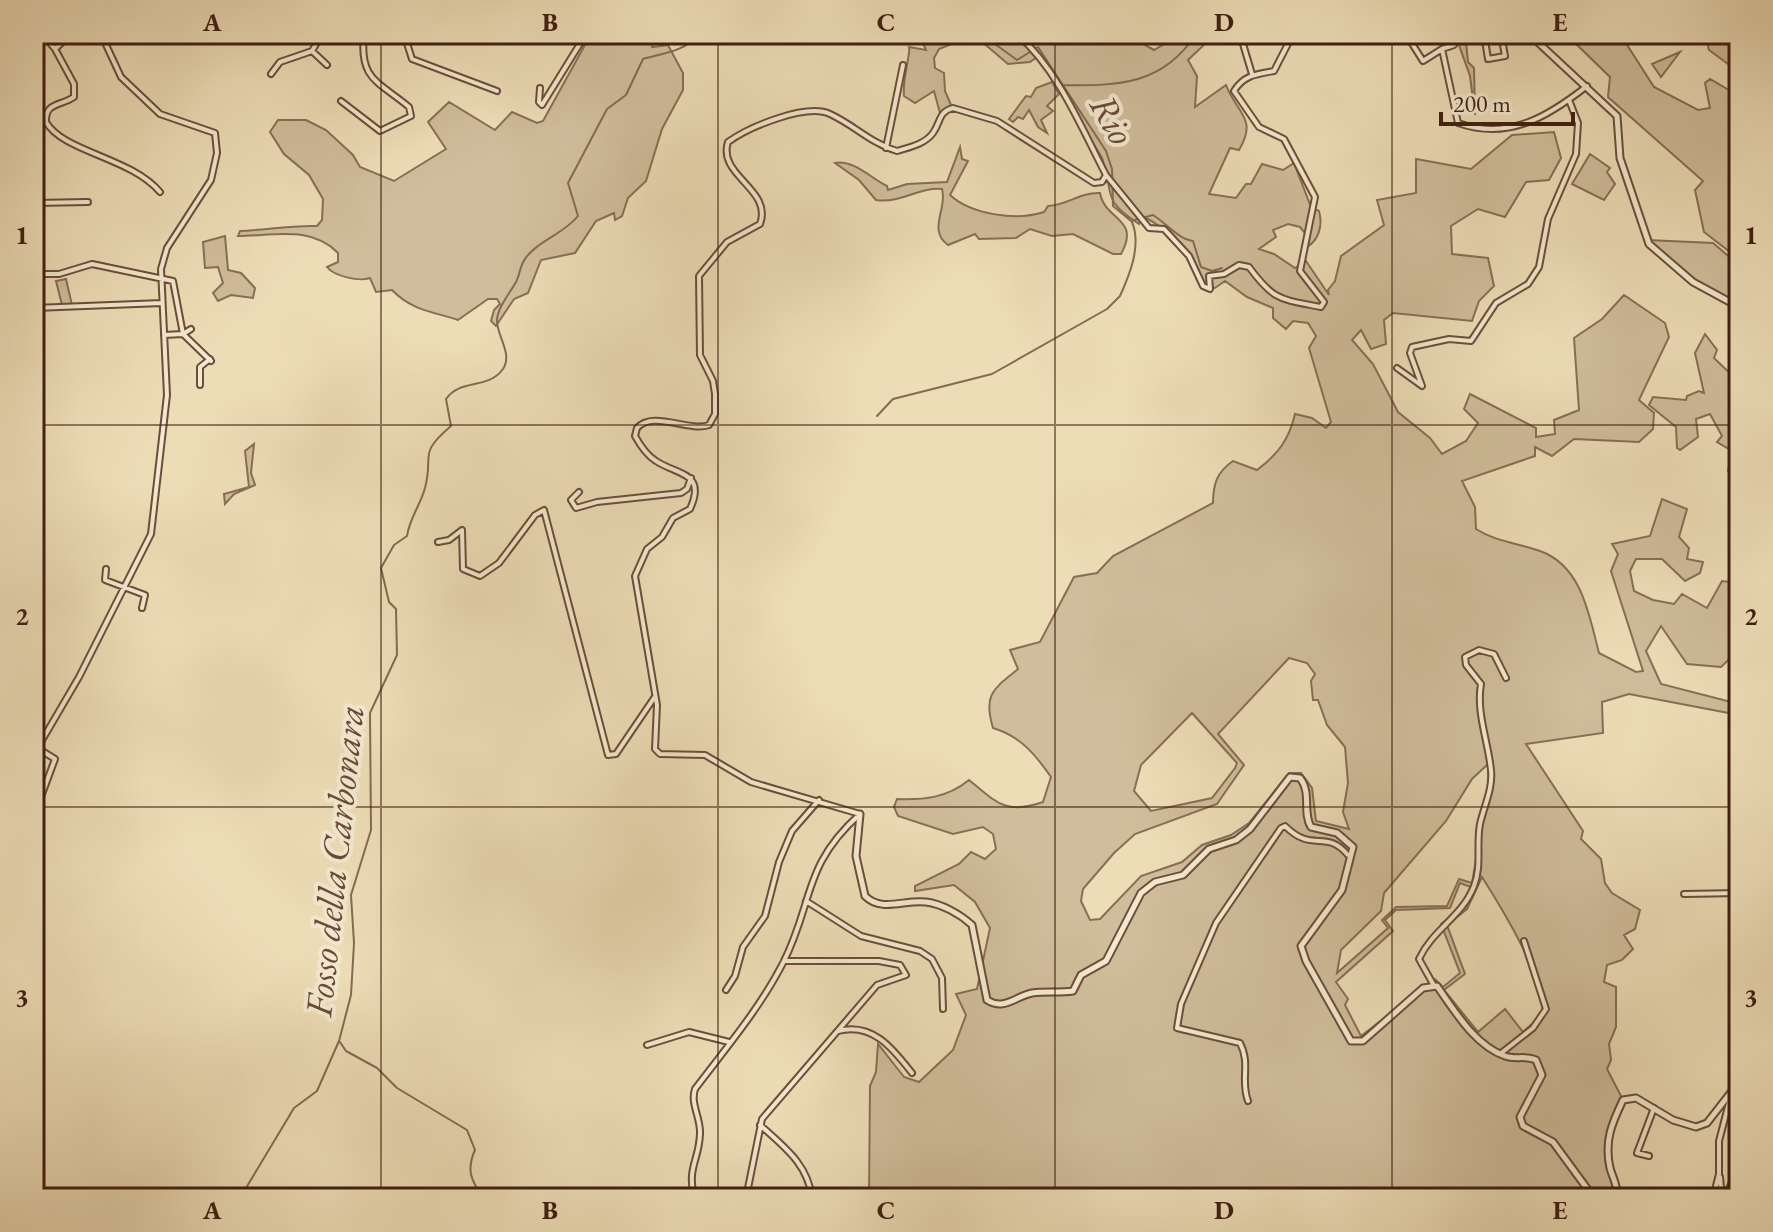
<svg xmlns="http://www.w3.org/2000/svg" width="1773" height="1232" viewBox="0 0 1773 1232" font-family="'EB Garamond',serif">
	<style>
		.green { fill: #d0bd9b; stroke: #886e56; stroke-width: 2; fill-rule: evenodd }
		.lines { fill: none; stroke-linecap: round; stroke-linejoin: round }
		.stream { stroke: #846a53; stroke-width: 2 }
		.minor-casing { stroke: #6b4e3a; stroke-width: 8 }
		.tertiary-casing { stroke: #6b4e3a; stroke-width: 9 }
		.minor { stroke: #f3e9d0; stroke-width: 4 }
		.tertiary { stroke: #f3e9d0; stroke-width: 5 }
		.grid { fill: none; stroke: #401f11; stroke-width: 2; stroke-opacity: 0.55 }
		.labels { text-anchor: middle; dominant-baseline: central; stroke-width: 8; stroke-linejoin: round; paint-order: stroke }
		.water-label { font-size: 38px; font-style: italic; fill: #684b38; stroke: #f3e9d0 }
		.neatline { fill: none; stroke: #401f11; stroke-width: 3 }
		.grid-label { font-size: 26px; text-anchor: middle; font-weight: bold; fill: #401f11 }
	</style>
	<rect width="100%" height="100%" fill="#edddb7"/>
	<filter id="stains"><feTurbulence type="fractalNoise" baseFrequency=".0025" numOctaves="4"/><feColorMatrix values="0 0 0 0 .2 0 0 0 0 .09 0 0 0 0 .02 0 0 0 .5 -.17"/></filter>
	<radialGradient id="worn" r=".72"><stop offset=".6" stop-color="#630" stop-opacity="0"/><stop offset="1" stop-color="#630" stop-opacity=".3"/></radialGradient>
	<path class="green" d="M591 34H652V47L668 45 683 73V90L662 129 646 181 628 198 622 216 615 220 614 213 596 221 575 253 541 260 528 293 514 299 496 326 491 321 494 310 500 304 497 299H488L458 320C435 312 412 311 392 290L376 292 370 278C359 282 334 276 327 267L338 262V253C311 225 273 236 238 236L240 231C267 230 290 225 317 226L322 220 323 199 309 175 284 154 270 132 278 120H306L326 130 353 155 360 167 394 181 446 149 428 122 449 102 495 130 512 112 537 123 543 121Z
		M919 34H1015L1037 57 1030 62 1008 64 974 35 939 49 934 58 935 68 944 73 945 91 951 105 940 113 934 91 915 103 904 96C902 78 911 54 909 47L926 50Z
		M1021 34H1125L1154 50 1181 34H1204L1206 43 1188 60 1197 76 1195 107 1226 85C1237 114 1258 118 1239 150L1230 148 1209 194 1236 198 1246 184H1251L1262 164 1283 170 1294 163 1311 207 1319 211C1323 225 1319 240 1307 247L1309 238 1300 227 1288 224 1273 230 1276 237 1259 249 1274 254 1295 268 1306 261 1329 295 1328 290 1335 281 1341 256 1384 225 1377 200 1416 193V159L1471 169 1512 135 1554 132 1561 158 1549 180 1526 182 1505 217 1478 209 1451 226 1452 254 1488 258 1494 286 1479 301 1472 321 1393 313 1384 320 1386 344 1371 349 1361 330 1352 340 1373 364 1398 412 1430 438 1442 454 1466 441 1478 423 1464 409 1470 394 1536 428V437L1555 434 1554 420 1579 410 1574 338 1602 319 1624 295 1665 323 1669 337 1639 400 1654 413 1653 429 1639 442 1574 439 1552 456 1535 447V456L1462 481 1475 507 1476 529C1496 542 1518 543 1540 551 1582 566 1589 615 1599 653L1636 672 1643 671 1611 571 1618 554 1612 544 1650 536 1662 499 1687 509 1679 537 1689 548 1687 559 1703 562 1700 573 1685 581 1662 559H1636L1630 571 1634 591 1653 600 1674 604 1682 594 1707 608 1722 581 1730 582 1739 577 1736 592 1739 650 1721 667 1687 664 1661 626 1646 651 1661 684 1739 704V715L1629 694 1602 702 1603 733 1526 744 1583 831 1581 839 1601 859 1605 883 1612 893 1640 910 1635 929 1624 935 1633 949 1622 960 1607 965 1604 982 1616 987V1027L1609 1044 1611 1060 1607 1069 1623 1100 1607 1133 1616 1194 1612 1198H869L870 1086 876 1072 878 1044 904 1077 919 1082 953 1050 966 1015 956 994 977 989 990 928 975 902 954 885 915 891V886L959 864 971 852 985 859 996 849 993 834 983 827 953 834 898 816 894 807 897 799C924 800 947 798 969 780 997 803 1006 815 1043 802L1051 777C1035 754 1020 736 993 728 983 695 993 689 1018 669L1010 650 1040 642 1074 577 1097 573 1113 556 1213 503C1213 484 1217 472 1233 461L1257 470C1278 454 1289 440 1295 414L1312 418 1326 428 1331 422 1309 348 1316 336 1308 323 1293 321 1286 329 1273 318V308L1247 297 1225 281 1215 288 1205 285C1185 250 1178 235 1141 215L1139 224C1100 199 1115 195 1102 158L1034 47ZM1289 658 1307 663 1315 674 1311 681 1313 700H1318L1327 725 1345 747 1348 783 1343 812 1349 829 1316 821 1312 788 1301 773H1289L1249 823 1231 835 1202 845 1182 862 1141 876 1100 919 1090 920 1081 901 1083 889 1114 853 1135 834 1217 804 1244 765 1218 734ZM1192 713 1237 763 1235 768 1212 798 1151 811 1134 791 1141 765ZM1488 764 1489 786 1472 883 1459 879 1447 906 1396 907 1382 920 1388 928 1337 973 1341 950 1381 911 1384 893 1446 821 1472 779ZM1482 877C1496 899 1553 990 1541 1014 1538 1020 1528 1027 1523 1032L1505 1009 1478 1032 1444 990 1465 974 1447 925 1467 909ZM1460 883 1471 887 1462 907 1441 924 1460 973 1443 987 1435 979 1361 1036 1345 1005 1348 999 1336 982 1393 931 1385 920 1396 910 1450 908Z
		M1579 34H1620L1654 87 1698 110 1710 108 1705 83 1710 79 1739 96V259L1704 232 1695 190 1703 181 1608 97 1610 77 1572 40Z
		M1739 34V72L1709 50 1705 35Z
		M1466 42 1468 62 1474 68 1475 115 1470 76 1459 45Z
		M1680 52 1661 77 1652 64Z
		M1052 82 1059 94 1047 106 1053 111 1041 120 1047 133 1038 127 1029 110 1023 119 1018 117 1013 122 1009 119 1026 96 1031 97 1036 88Z
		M960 147 962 159 968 161 950 195C972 215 1017 221 1044 212L1048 206C1068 205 1080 192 1100 193 1105 221 1141 218 1121 254H1113L1073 234 1052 236 1030 229 1016 238 979 239 975 234 948 245C927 230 948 208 942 189 918 187 900 204 876 200L859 180 835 163C853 159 872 179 887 186L888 190 907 184 947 182Z
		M1590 154 1610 168 1607 172 1615 184 1604 200 1572 184Z
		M225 236 228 270 241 273 255 288 253 298 231 295 218 301 213 293 223 283 218 267 205 268 203 242Z
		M1647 240 1713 243 1739 265V307L1693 282Z
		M66 279 72 305H62L56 281Z
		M1705 334 1717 350 1714 358 1739 382V480L1733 479 1728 471 1732 451 1717 442 1722 436 1710 414 1696 419 1698 437 1680 450 1677 448 1676 427 1649 405 1653 397 1686 400 1687 396 1699 391 1704 393 1695 353Z
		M254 444 251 473 255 485 234 494 225 504 224 494 249 487 245 451Z
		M698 1189 745 1196 697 1198Z"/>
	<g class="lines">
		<path class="stream" d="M974 34 988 39 1017 60 1038 47 1106 151 1112 169 1113 206 1131 221 1153 215C1166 223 1178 239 1193 241L1201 267 1212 271 1222 268
			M1063 85C1118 86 1163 85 1196 34
			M877 416 893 399 992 374 1107 309 1120 296C1129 276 1142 246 1132 222
			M340 1042 346 1051 377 1068 397 1088 467 1130 475 1150C466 1170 471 1180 483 1198
			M240 1198 294 1108 317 1091 339 1041 351 995 354 943 351 895 371 830 370 713 397 655 396 609 389 602 381 568 394 545 407 536C410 517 420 506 425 488 434 454 417 455 451 426L446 399C461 378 488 390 503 369 513 354 497 336 497 321 497 308 510 293 516 282 520 275 520 265 525 259 537 241 564 234 578 216L568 183 607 109 626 95 643 59C660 54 689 51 696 34"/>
		<defs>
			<path id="minor" d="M42 34 55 49
				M71 34 55 49 74 84V97C61 106 45 102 46 122 63 152 130 157 160 192
				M289 34 296 39 308 34
				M404 34 412 59 497 91
				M1240 34 1252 74
				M1406 34 1423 61 1442 49
				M1455 34 1454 45 1442 49 1458 123C1509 141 1549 116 1587 86
				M1484 34 1488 59 1505 56 1501 34
				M1563 34H1575
				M1625 34V35
				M312 51 327 65
				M271 74 280 62 312 51 322 34
				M540 88 539 102 542 105 586 34
				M341 101 380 131 411 116 409 107C378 81 359 80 364 34
				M886 148 903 65
				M1106 175 1149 228 1164 229 1189 256 1203 286 1210 289 1209 276 1224 274 1239 265 1249 267C1274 301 1280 299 1321 307L1324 302 1300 271 1315 197 1284 139 1259 127 1234 91C1244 75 1257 74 1274 71L1293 34
				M34 203 88 202
				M34 274H59L92 264 173 281 183 334 164 335
				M34 308 162 303
				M191 329 183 334 211 361
				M1397 368 1422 386 1410 353 1412 347 1449 339 1471 341 1496 303 1528 284 1539 267 1548 219 1576 154 1578 123 1569 100
				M200 385V367L210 359
				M579 492 571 500 576 508 597 502 681 493 687 489 691 478
				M438 542 449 540 462 530 463 569 480 576 499 563 535 515 544 510 608 755 616 754 654 698
				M106 569 105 580 145 595 142 608
				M39 749 55 759 38 805 40 810
				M34 754 79 677 151 534 167 395 161 269 167 248 211 180 217 153 215 133 160 114 121 77 101 34
				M1684 894 1739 893
				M806 901 861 936 920 951 932 959 942 978 943 1009
				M1433 984 1419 959C1433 929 1462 917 1474 886 1482 866 1476 845 1480 824 1484 806 1493 789 1491 770 1488 741 1476 712 1481 684L1466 665 1465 657 1479 650 1494 654 1506 678
				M726 990 735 976 743 947 765 916 779 862 792 831 819 800
				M838 1031C873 1022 893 1049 912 1073
				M647 1045 689 1032 729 1042
				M1500 1054 1533 1028 1546 1009 1524 941
				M1248 1101C1240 1080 1251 1064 1240 1043L1177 1028 1181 1004 1216 923 1281 828 1285 826C1313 854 1325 828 1348 855
				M760 1125C784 1147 808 1164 812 1198
				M1649 1156 1637 1153 1654 1108
				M1720 1177 1722 1198
				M694 1198C687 1166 699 1161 700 1134 701 1118 690 1104 695 1089 726 1048 760 1008 783 963 814 902 802 866 860 814L751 782 705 755 660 754 655 749 657 705 635 576 647 549 662 537 673 518 690 509C707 472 677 475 656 461 646 455 640 445 635 436L637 428C653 410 688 432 709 425L715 414V394L713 381 700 355 699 276 727 242 760 224C773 189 717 176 728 142 749 127 806 103 830 114 854 125 872 144 897 151 910 147 925 144 933 133 941 122 938 112 953 108L997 121 1094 183 1102 182 1106 175C1081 127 1058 70 1017 34
				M746 1198 762 1119 877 985 906 975 900 965 879 961H784
				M1713 1198 1719 1174V1141L1731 1095
				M1725 1198 1734 1177 1739 1175"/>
			<path id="tertiary" d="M1529 34 1617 116 1620 158 1649 244 1693 282 1739 307
				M860 814 856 856 865 896C882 913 905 899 926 902 942 904 960 914 972 925L987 1000C1004 1011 1016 996 1032 993 1045 991 1059 993 1073 991L1081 975 1106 961 1141 893 1155 882 1183 875 1209 849 1236 840 1250 829 1290 777 1300 778C1312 793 1302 812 1311 827L1337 833 1353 847 1342 890 1301 946 1306 961 1351 1041H1363L1423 988 1437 986C1454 1010 1475 1046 1505 1056 1515 1060 1526 1055 1536 1060L1542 1075 1520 1117 1523 1126 1553 1142 1594 1198
				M1617 1198C1618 1185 1613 1179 1610 1168 1604 1141 1612 1123 1623 1100L1636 1098 1673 1120 1696 1127 1707 1123 1739 1082"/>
		</defs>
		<use href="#minor" class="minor-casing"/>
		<use href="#tertiary" class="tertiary-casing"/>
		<use href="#minor" class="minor"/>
		<use href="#tertiary" class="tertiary"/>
	</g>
	<path class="grid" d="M381 34V1198M718 34V1198M1055 34V1198M1392 34V1198M34 425H1739M34 807H1739"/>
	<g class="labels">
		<g class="water-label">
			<text transform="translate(1113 119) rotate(60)">Rio</text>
			<text transform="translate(334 861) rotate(-84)">Fosso della Carbonara</text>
		</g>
	</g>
	<rect width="1773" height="1232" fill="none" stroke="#edddb7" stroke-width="88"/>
	<path d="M1441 112v12h132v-12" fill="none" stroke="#401f11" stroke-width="4"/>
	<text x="1453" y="112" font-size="24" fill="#401f11" stroke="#f3e9d0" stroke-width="6" paint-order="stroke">200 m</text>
	<rect x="44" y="44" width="1685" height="1144" class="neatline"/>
	<g class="grid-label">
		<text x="212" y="31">A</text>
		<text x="550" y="31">B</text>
		<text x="886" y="31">C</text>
		<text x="1224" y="31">D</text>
		<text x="1560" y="31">E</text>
		<text x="22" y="244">1</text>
		<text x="1751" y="244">1</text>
		<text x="22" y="625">2</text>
		<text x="1751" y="625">2</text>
		<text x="22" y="1006">3</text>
		<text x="1751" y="1006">3</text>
		<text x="212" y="1219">A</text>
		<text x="550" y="1219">B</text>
		<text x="886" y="1219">C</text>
		<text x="1224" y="1219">D</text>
		<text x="1560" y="1219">E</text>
	</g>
	<rect width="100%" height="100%" filter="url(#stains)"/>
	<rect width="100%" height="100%" fill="url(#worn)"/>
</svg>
